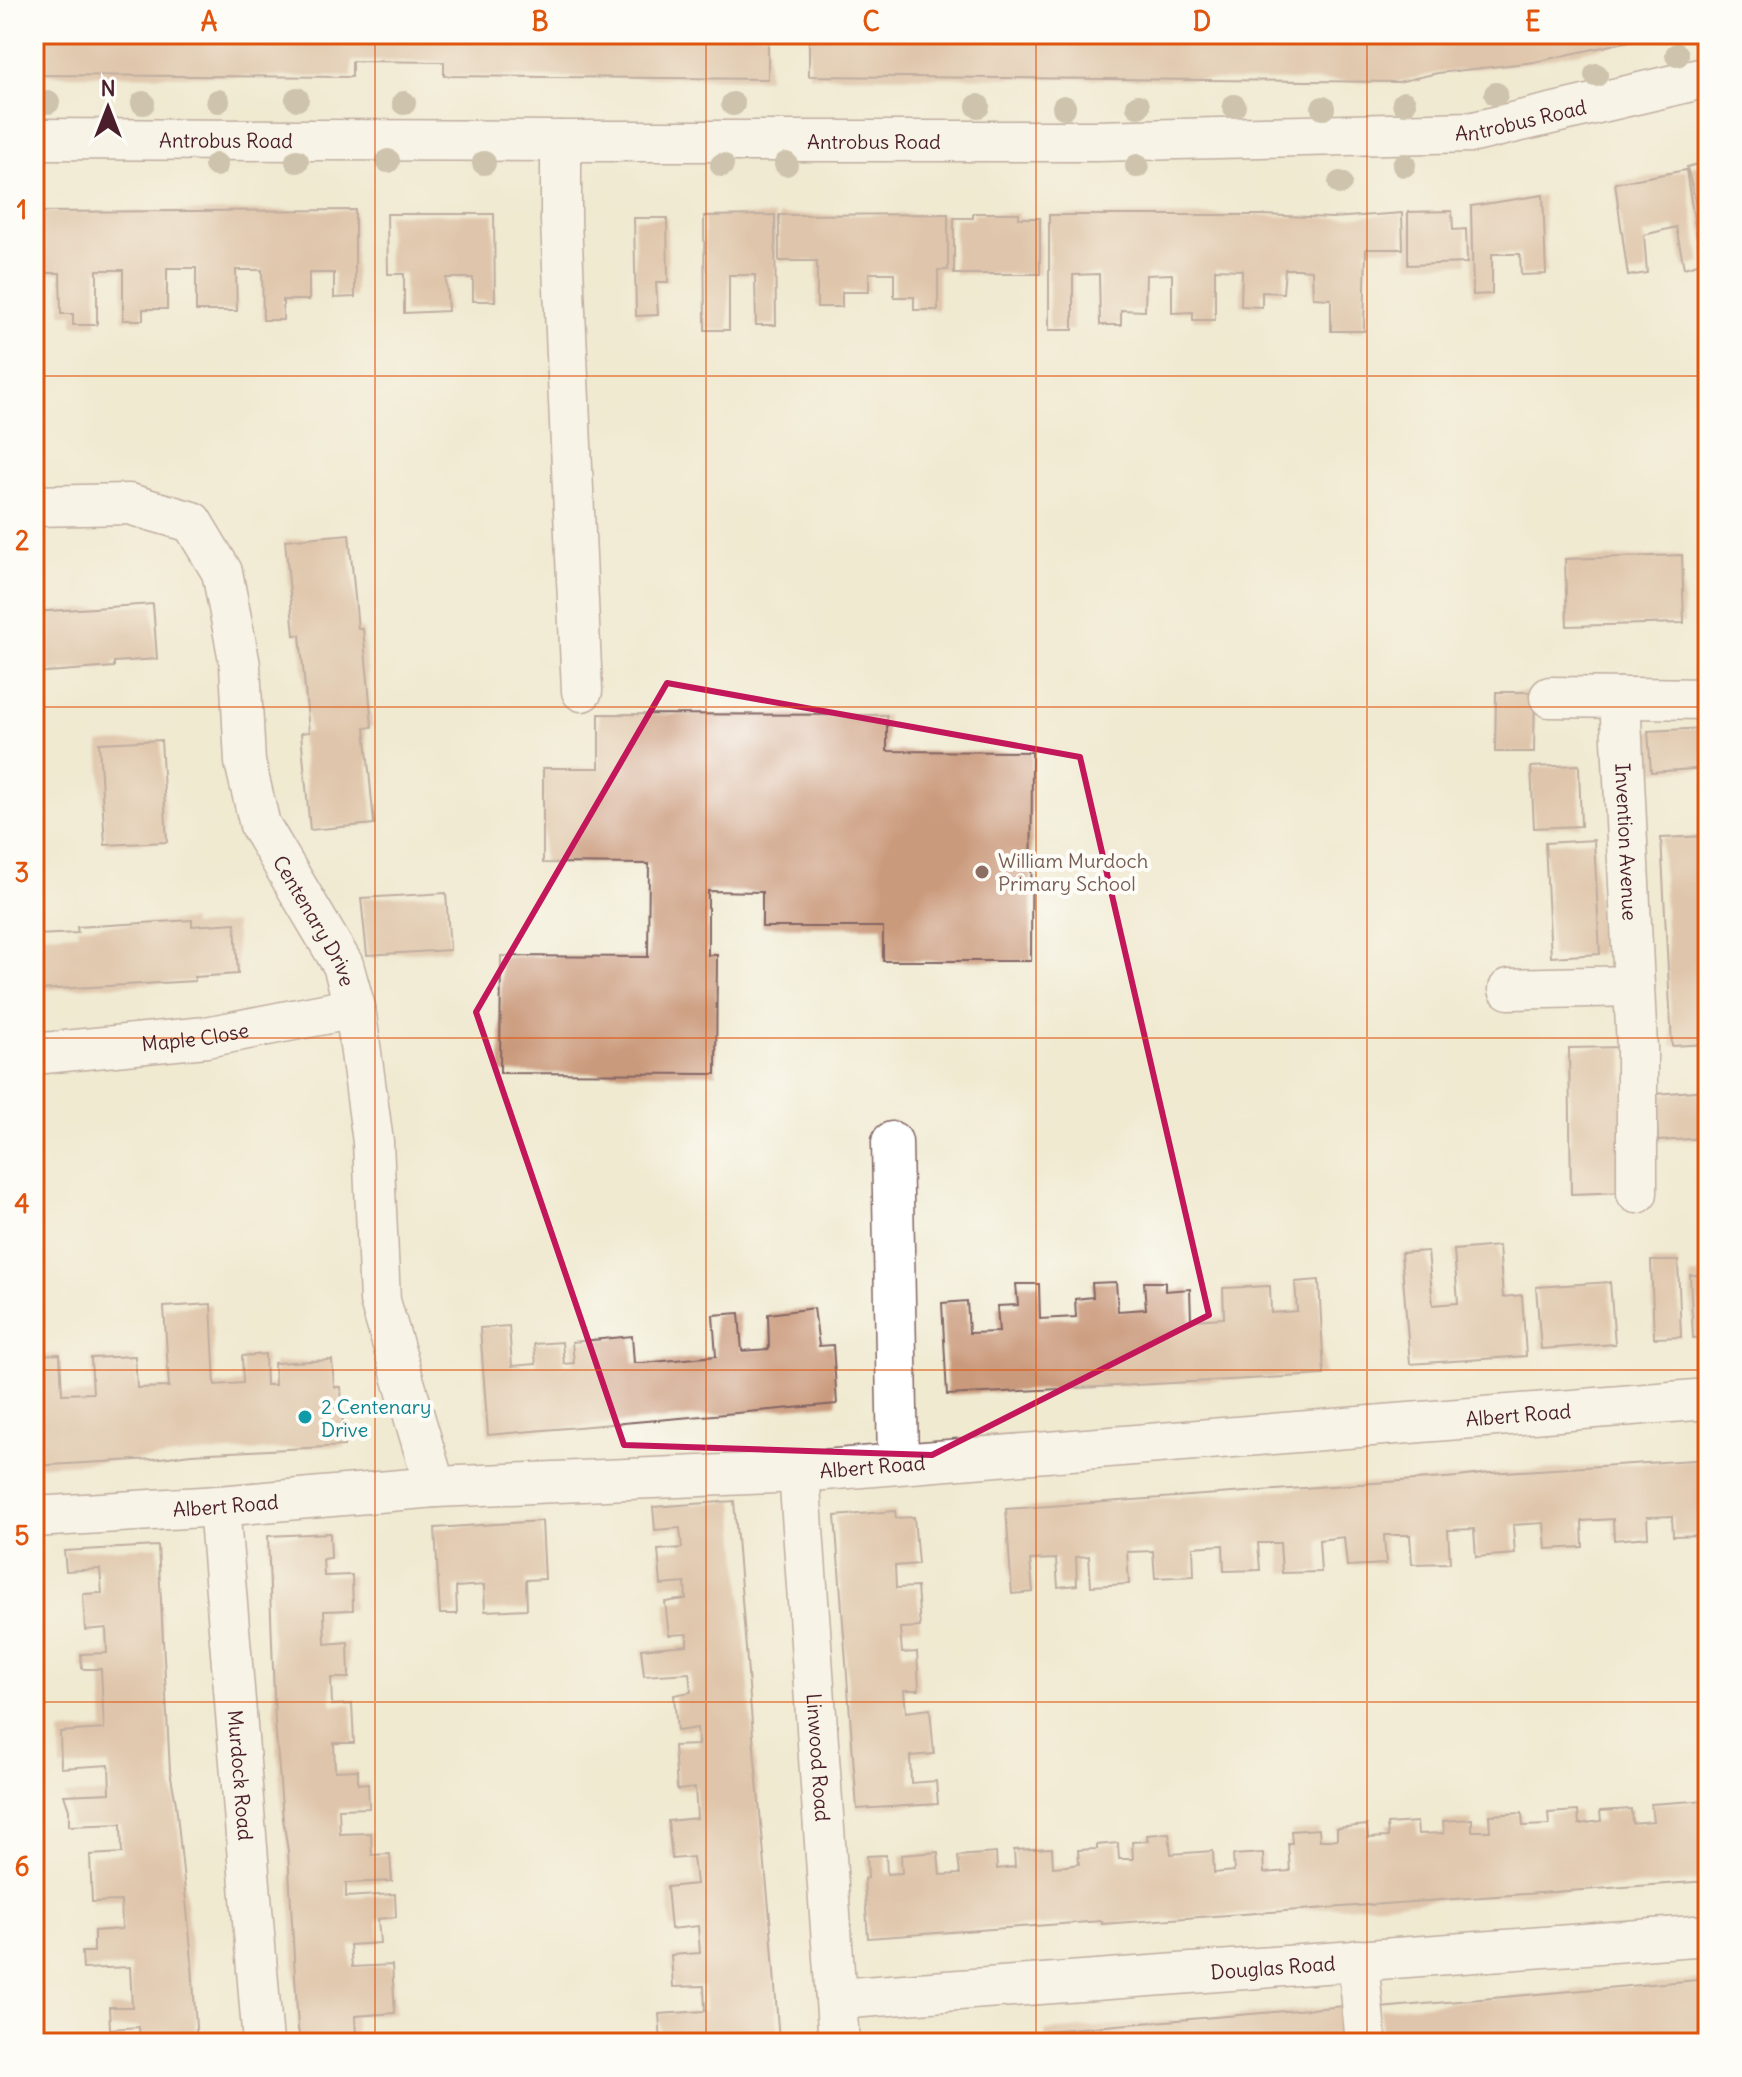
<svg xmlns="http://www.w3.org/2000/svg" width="1742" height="2077" viewBox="0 0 1742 2077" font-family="Delius,sans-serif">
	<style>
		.building { fill: #ca9a7c }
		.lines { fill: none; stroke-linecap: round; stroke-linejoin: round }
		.minor-casing { stroke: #846665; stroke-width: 43 }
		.minor { stroke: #fff; stroke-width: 40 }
		.tree { fill: #a59680 }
		.marked { fill: none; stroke: #c2185b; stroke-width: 6; stroke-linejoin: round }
		.grid { fill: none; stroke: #e0560e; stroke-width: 2; stroke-opacity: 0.55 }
		.education-dot { fill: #8d6e63; stroke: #fdfcf7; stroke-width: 3 }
		.culture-dot { fill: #0f9aa8; stroke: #fdfcf7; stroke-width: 3 }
		.labels { text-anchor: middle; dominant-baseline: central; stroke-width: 8; stroke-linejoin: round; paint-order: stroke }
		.street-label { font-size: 20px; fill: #4a1f2b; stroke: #fdfcf7 }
		.education-label { font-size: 20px; fill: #785e54; stroke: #fdfcf7; text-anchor: start }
		.culture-label { font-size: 20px; fill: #0d838f; stroke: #fdfcf7; text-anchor: start }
		.neatline { fill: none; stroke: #e0560e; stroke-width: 3 }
		.grid-label { font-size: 26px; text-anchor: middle; font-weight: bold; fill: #e0560e }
	</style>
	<rect width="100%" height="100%" fill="#fdfcf7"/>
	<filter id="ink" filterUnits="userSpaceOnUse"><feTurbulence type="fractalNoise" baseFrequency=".0125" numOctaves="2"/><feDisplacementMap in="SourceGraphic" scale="16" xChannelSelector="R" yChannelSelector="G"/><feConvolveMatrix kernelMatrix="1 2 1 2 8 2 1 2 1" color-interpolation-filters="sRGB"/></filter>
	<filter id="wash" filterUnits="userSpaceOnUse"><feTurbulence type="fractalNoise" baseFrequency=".006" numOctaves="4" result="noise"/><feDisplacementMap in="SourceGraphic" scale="32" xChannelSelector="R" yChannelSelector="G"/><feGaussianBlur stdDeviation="1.8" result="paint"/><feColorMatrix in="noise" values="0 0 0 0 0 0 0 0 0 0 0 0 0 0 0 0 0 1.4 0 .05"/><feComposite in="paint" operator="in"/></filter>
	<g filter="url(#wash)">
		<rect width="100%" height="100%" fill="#f0ead1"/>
		<g id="blocks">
			<path class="building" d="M34 34H768V79L444 76V62L352 61V77L34 75Z
				M809 34H1657V35L1535 62 1438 73 1398 82 809 76Z
				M1708 161V249L1707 250 1687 167Z
				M1686 170 1701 263 1684 268 1676 227 1644 235 1647 273 1628 276 1615 183Z
				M1543 195 1546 274 1521 275 1520 254H1492V294L1473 295 1471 206Z
				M355 210V297L334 298V273H309V300H283V320H263L262 270H236L237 311H196V268H167V309H143V320H123V270H97V325H73V314H61L60 273H34V212Z
				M1452 211 1453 230 1466 229 1467 263 1408 265V212Z
				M973 213H1019V218H1040V274H954V218H973Z
				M1402 213 1403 249H1366L1364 331H1331V299L1313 298 1312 270 1298 269H1285L1283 293 1262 292V307L1241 306 1242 270 1215 269V320H1193V312L1172 313V274L1146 275 1145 311 1121 310V325H1100L1099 274 1073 275V330H1049V215H1262L1332 218Z
				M387 214H494L495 301H473V278H446L448 311 404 313V274H388Z
				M948 214V270H938V310H914V297H894V273H869V292H842V307H817V261H779V215Z
				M775 215 776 325H756L755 275H729V330H705L704 216Z
				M634 218H667L668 282H656L658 315 636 316Z
				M349 534 358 629H363L369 691 372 727 365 728 374 824 310 830 301 733 309 732 300 635H294L285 540Z
				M1682 555 1684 623 1567 626 1565 559Z
				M153 604 157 659 114 662V667L34 673V612Z
				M1496 692H1535L1534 752H1495Z
				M599 714 887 715V751L1032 752 1031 961H883V927H762V892L708 891V955H717L716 1074 500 1073 501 956 648 957 649 864 543 863V768H599Z
				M1706 728 1708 768 1651 772 1648 731Z
				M161 740 167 842 105 845 99 743Z
				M1579 765 1581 826 1534 828 1531 767Z
				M1708 836V1044L1672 1046 1661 838Z
				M1594 840 1600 954 1551 957 1545 843Z
				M446 893 450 950 367 955 361 898Z
				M192 920V926L235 923 238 974 195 977V981L39 990 36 935 78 933 77 927Z
				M1624 1047 1626 1192 1571 1194 1569 1048Z
				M1708 1090V1138L1658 1141 1655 1094Z
				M1499 1246 1503 1297 1522 1295 1526 1356 1410 1364 1401 1253 1428 1251 1433 1305 1444 1304 1458 1303 1454 1250Z
				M1708 1259V1337L1693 1338 1690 1275H1703L1702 1260Z
				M1651 1261H1678L1681 1337 1654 1338Z
				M1319 1280 1324 1375 947 1395 942 1303 967 1301 969 1333 999 1332 997 1306 1018 1305 1016 1284H1039L1040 1319 1076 1317 1075 1299 1093 1297 1092 1283 1116 1282 1118 1311 1146 1309 1144 1282H1165V1291L1190 1289 1191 1320 1224 1318 1223 1288 1270 1286 1271 1313 1297 1311 1295 1282Z
				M1610 1282 1615 1344 1541 1349 1536 1287Z
				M211 1304 215 1385 243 1383 242 1356 265 1354 266 1385H275L274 1363 332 1360 334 1387H341L344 1446 191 1454 153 1459 34 1466V1355L60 1354 62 1394 93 1393 91 1358 135 1356 137 1388 169 1387 164 1307Z
				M814 1308 819 1346 833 1345 837 1404 488 1435 480 1328 509 1326 512 1366 536 1364 534 1344 562 1342 564 1364 574 1363 572 1342 632 1336 634 1363H643L716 1356 713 1315 739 1313 742 1351 769 1349 768 1314Z
				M1708 1459V1511H1706L1707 1535 1673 1536 1672 1516 1647 1517 1648 1537 1614 1540 1613 1519 1582 1521 1583 1547 1546 1549 1544 1523 1513 1525 1515 1554 1476 1557 1474 1529 1448 1530 1450 1563 1412 1564 1410 1535H1384L1386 1564 1347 1566 1344 1537 1319 1540 1321 1572 1282 1573 1280 1543H1258L1260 1570 1224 1571 1223 1545 1193 1547 1194 1576 1155 1578 1153 1551 1127 1552 1129 1584 1091 1586 1089 1556 1076 1557 1077 1585 1058 1587 1056 1559 1030 1560 1033 1592 1012 1594 1006 1509 1458 1477 1490 1473Z
				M734 1501 755 1760 771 1929 779 2043H661L659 2014 705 2011 704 1986 673 1987 671 1955 700 1953 698 1926 671 1929 667 1887 696 1884 693 1857 672 1859 668 1821 697 1818 695 1788 677 1790 674 1746 698 1745V1739L697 1728 677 1731 674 1695 691 1692 689 1673 644 1676 641 1649 687 1645V1634L669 1635 665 1602 686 1599 685 1583 661 1585 658 1550 682 1548 680 1528 655 1530 653 1507Z
				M895 1511 896 1518 914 1517 918 1564 895 1566 896 1588 917 1587 920 1627 900 1628 902 1653 917 1652 918 1670 919 1690H904L906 1712 930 1709 934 1754 910 1756 911 1783 936 1781 938 1804 857 1809 835 1516Z
				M542 1521 545 1579 526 1580 527 1609 485 1611 484 1585 456 1587 457 1614H440L435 1528Z
				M330 1533 331 1558 323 1559 324 1576 352 1575 353 1610 324 1611 325 1644 348 1642 349 1678H331L332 1705 352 1704 354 1743H334L335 1771 358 1770V1784L368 1783 369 1808 339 1809 340 1834 371 1833 372 1855 390 1854 392 1881 346 1883V1897L395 1894 396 1917 378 1919 380 1943 350 1945 352 1967 392 1965 395 2013 355 2016 356 2036 378 2034V2043H301L298 2029 288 1851 283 1819 275 1722 268 1536Z
				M158 1546 170 1771 176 1804 191 1949 197 2043H140L139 2027 110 2029 109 2007H132L130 1967 83 1969 82 1952H94V1931L122 1929 121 1901 92 1902 90 1855 122 1853 121 1824 69 1826V1810L64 1795 110 1793 109 1765 61 1768 60 1732 104 1729 101 1669H82L81 1654 107 1653 106 1628 85 1630 83 1594 102 1593 100 1569 66 1571 64 1551Z
				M1708 1800V1881L1102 1924V1921L868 1938 864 1879 868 1878 867 1856 886 1855 887 1874 902 1873 901 1855 938 1852 940 1875 960 1874 958 1856 996 1853 997 1869 1015 1867 1014 1850 1052 1848 1053 1867 1066 1866 1079 1864 1078 1850 1097 1849V1845L1118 1843 1119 1859H1133L1132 1842 1148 1841 1147 1835 1169 1833 1171 1854 1213 1851 1214 1873 1234 1871 1233 1855 1263 1853 1264 1873 1290 1871 1288 1843H1292L1291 1831 1319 1829 1320 1840H1330L1337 1839V1828L1367 1825 1368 1838 1388 1837 1387 1824 1417 1822 1418 1834 1444 1833 1443 1821 1472 1819V1831H1490L1489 1815 1522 1813 1523 1826 1549 1825 1548 1813 1578 1811 1579 1824 1601 1821 1600 1811 1631 1809 1632 1823 1653 1821 1651 1804Z
				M1708 1979V2043H1600V2041L1590 2043H1382L1380 2008Z
				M1346 2006 1349 2043H1046L1045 2031Z"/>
		</g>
	</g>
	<g filter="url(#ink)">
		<use href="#blocks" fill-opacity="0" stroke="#846665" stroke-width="2"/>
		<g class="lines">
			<defs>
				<g id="minor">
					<path id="s1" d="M34 139 561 141H1096L1474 132 1708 77"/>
					<path d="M561 141V221L582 691"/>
					<path id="s2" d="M34 506 129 504 192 522 222 572 240 665 245 762 260 825 343 965 355 1008 373 1142 380 1301 435 1487"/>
					<path d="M1550 697 1708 699"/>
					<path id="s3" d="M1620 698 1637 1048V1193"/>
					<path d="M1509 989 1634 986"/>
					<path id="s4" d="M34 1054 206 1037 355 1008"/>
					<path d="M892 1142 898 1463"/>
					<path id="s5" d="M799 1472 839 2043"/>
					<path id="s6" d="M219 1506 263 2043"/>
					<path id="s7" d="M34 1517 219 1506 435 1487 799 1472 1708 1399"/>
					<path d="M1358 1960 1366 2043"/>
					<path id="s8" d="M836 1999 1708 1935"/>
				</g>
			</defs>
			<use href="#minor" class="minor-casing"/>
			<use href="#minor" class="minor"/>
		</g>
		<g class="tree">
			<circle cx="1677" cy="55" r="12"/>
			<circle cx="1596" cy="75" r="12"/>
			<circle cx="1496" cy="94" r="12"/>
			<circle cx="297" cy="99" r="12"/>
			<circle cx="218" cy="101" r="12"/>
			<circle cx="48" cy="102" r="12"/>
			<circle cx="143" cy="103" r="12"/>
			<circle cx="404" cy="103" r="12"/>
			<circle cx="1404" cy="103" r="12"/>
			<circle cx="733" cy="104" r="12"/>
			<circle cx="978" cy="106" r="12"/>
			<circle cx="1138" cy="106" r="12"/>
			<circle cx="1234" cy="106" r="12"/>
			<circle cx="1064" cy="107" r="12"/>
			<circle cx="1323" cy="108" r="12"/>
			<circle cx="297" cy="161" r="12"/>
			<circle cx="388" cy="161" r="12"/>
			<circle cx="484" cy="163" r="12"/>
			<circle cx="786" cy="164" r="12"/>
			<circle cx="216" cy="165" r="12"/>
			<circle cx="722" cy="165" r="12"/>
			<circle cx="1404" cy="165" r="12"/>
			<circle cx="1137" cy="166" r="12"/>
			<circle cx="1340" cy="183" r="12"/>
		</g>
	</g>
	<path d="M0 0H1742V2077H0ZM667 683 1080 757 1209 1315 932 1455 624 1445 476 1012Z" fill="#f0ead1" fill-opacity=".55" fill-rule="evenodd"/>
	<path class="marked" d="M667 683 1080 757 1209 1315 932 1455 624 1445 476 1012Z"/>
	<path class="grid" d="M375 34V2043M706 34V2043M1036 34V2043M1367 34V2043M34 376H1708M34 707H1708M34 1038H1708M34 1370H1708M34 1702H1708"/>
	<circle class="education-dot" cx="982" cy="872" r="8"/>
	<circle class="culture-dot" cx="305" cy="1417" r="8"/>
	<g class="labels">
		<g class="street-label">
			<text stroke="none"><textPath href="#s1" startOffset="1488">Antrobus Road</textPath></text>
			<text stroke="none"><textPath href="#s1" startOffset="192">Antrobus Road</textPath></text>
			<text stroke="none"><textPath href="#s1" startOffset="840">Antrobus Road</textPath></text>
			<text stroke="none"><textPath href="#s3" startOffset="144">Invention Avenue</textPath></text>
			<text stroke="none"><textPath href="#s2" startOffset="586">Centenary Drive</textPath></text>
			<text stroke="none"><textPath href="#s4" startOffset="162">Maple Close</textPath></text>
			<text stroke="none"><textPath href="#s7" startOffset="1488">Albert Road</textPath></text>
			<text stroke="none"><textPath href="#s7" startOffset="840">Albert Road</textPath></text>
			<text stroke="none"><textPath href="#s7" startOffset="192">Albert Road</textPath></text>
			<text stroke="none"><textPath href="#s5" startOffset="286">Linwood Road</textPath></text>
			<text stroke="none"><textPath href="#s6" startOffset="270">Murdock Road</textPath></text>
			<text stroke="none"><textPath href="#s8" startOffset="438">Douglas Road</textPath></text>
		</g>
		<g class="education-label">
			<text x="998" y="860">William Murdoch<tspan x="998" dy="23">Primary School</tspan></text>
		</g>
		<g class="culture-label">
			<text x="321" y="1406">2 Centenary<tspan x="321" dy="23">Drive</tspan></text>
		</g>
	</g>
	<rect width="1742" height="2077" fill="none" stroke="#fdfcf7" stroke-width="88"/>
	<g transform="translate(108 108)" stroke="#fdfcf7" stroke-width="6" paint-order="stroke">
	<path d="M0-6L14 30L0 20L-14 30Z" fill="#4a1f2b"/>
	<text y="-12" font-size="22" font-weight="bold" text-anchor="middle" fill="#4a1f2b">N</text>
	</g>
	<rect x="44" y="44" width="1654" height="1989" class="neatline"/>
	<g class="grid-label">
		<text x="209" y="31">A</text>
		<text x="540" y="31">B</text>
		<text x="871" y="31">C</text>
		<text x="1202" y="31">D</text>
		<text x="1533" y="31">E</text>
		<text x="22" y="219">1</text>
		<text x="22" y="550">2</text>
		<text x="22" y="882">3</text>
		<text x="22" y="1213">4</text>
		<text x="22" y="1545">5</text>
		<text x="22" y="1876">6</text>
	</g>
</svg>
